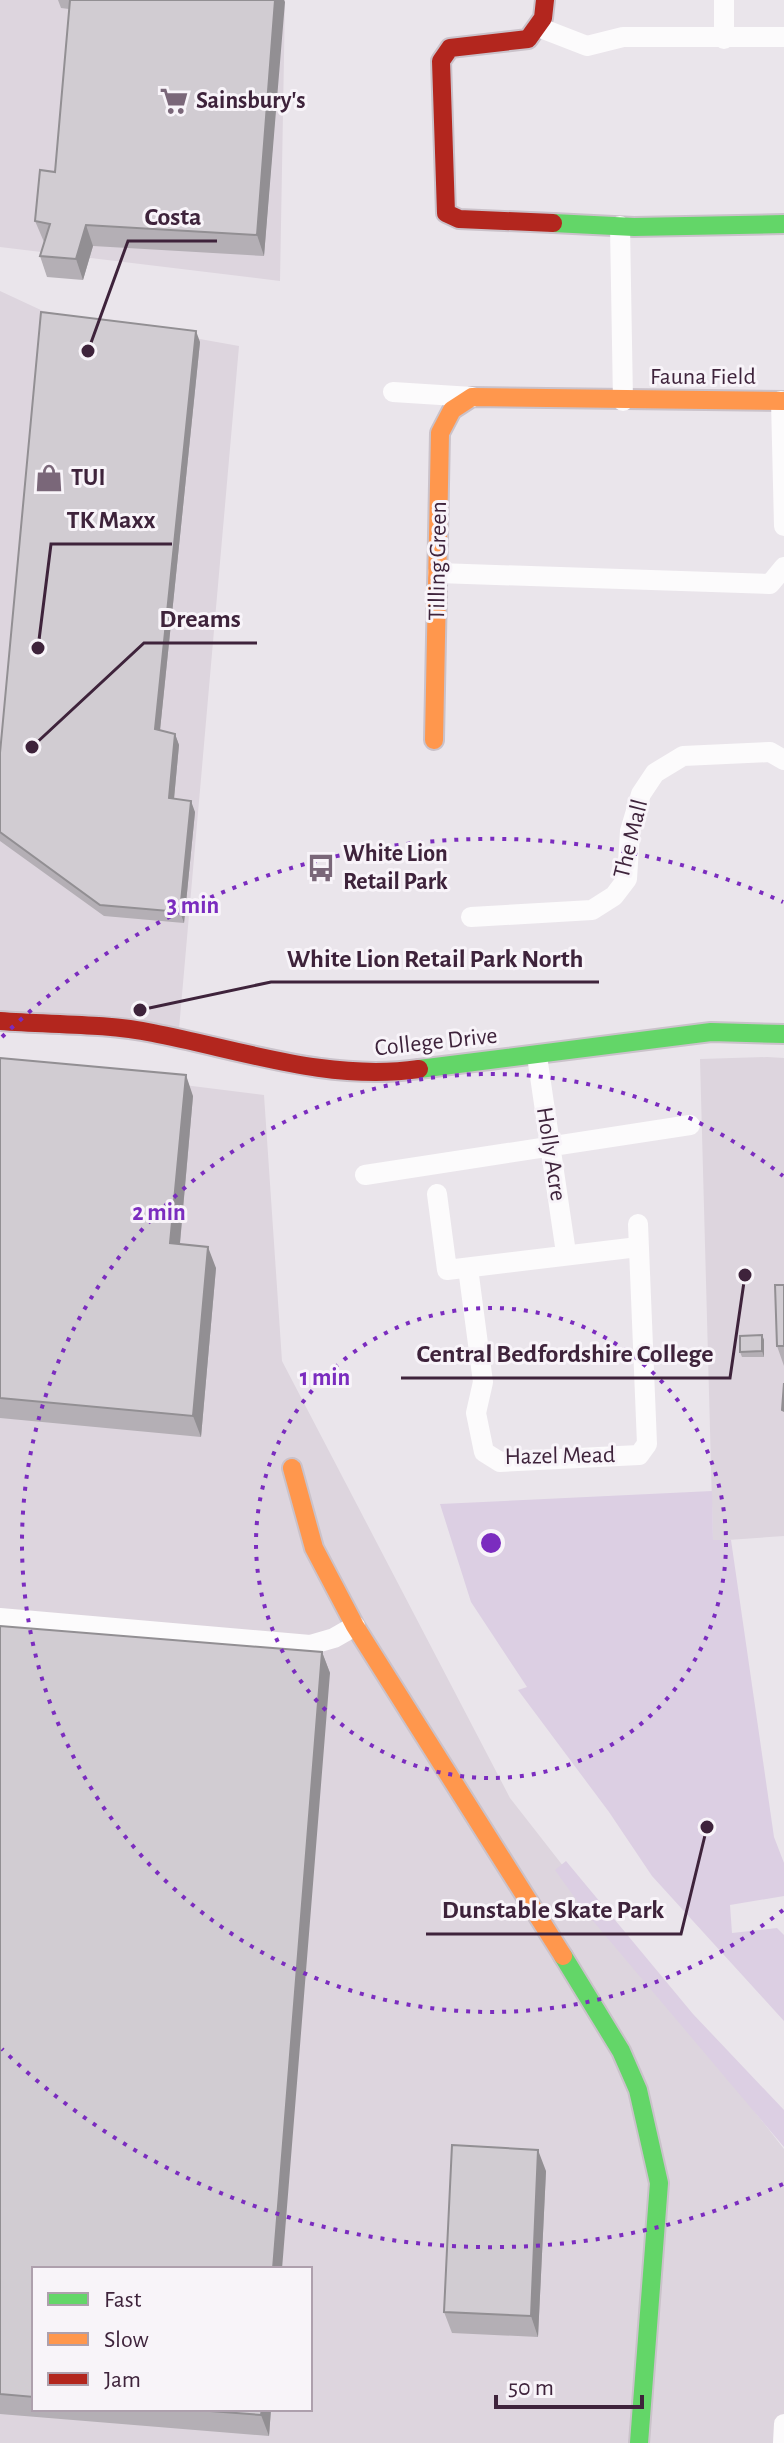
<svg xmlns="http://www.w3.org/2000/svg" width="784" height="2443" viewBox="0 0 784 2443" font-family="'Alegreya Sans',sans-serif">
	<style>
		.built { fill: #ddd5de; fill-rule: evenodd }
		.green { fill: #dccfe3 }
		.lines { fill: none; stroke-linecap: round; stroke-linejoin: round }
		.fast-casing { stroke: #cac2ca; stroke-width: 22 }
		.slow-casing { stroke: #cac2ca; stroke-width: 22 }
		.jam-casing { stroke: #cac2ca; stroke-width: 22 }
		.street { stroke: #fcfbfc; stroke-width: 20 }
		.fast { stroke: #63d668; stroke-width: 18 }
		.slow { stroke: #ff974d; stroke-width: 18 }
		.jam { stroke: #b3261e; stroke-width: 18 }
		.wall { fill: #b4afb5 }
		.shaded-wall { fill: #928f93 }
		.building { fill: #d1ccd2; stroke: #928f93; stroke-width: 2 }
		.ring { fill: none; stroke: #7b2cbf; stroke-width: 4; stroke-dasharray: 4 8 }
		.labels { text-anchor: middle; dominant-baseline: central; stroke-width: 6; stroke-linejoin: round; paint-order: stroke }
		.poi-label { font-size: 24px; font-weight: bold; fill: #3e233b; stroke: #f8f4f9; text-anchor: start }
		.street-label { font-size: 24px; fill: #3e233b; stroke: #f8f4f9 }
		.centre { fill: #7b2cbf; stroke: #f8f4f9; stroke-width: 4 }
		.ring-label { font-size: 24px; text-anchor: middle; font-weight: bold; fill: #7b2cbf; stroke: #f8f4f9; stroke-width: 6; stroke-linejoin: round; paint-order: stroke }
		.leader { fill: none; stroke: #3e233b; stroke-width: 3 }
		.callout-dot { fill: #3e233b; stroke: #f8f4f9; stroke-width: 3 }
		.callout-label { font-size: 26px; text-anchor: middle; font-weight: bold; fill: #3e233b; stroke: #f8f4f9; stroke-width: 6; stroke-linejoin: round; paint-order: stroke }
	</style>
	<rect width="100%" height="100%" fill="#eae5eb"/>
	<path class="built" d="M0 0H285L280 281 0 247Z
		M0 291 43 311 239 346 179 1029 0 1015Z
		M767 1057 784 1058V1536L713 1541 700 1059Z
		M0 1062 264 1095 282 1361 510 1798 784 2149V2443H0ZM34 2269H310V2409H34Z"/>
	<path class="green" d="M712 1491 713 1540H731L774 1837 784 1863V1896L730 1905 732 1933 777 1928 784 1935V2021L652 1876 609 1812 518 1690 527 1687 471 1602 440 1504Z
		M566 1861 693 2014 784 2110V2147L582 1908 555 1870Z"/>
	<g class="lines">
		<defs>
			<path id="fast" d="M553 223 634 227 784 224
				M419 1069 711 1032 784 1034
				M563 1956 621 2051 638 2090 659 2183 639 2443"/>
			<path id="slow" d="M434 740 440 433 452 410 472 397 784 401
				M292 1468 314 1548 355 1626 563 1956"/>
			<path id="jam" d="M545 0 543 18 528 39 450 48 441 61 446 213 459 219 553 223
				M0 1021C50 1025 104 1023 153 1033 241 1050 329 1082 419 1069"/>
		</defs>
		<use href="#fast" class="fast-casing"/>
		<use href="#slow" class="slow-casing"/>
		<use href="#jam" class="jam-casing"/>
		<path class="street" d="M724 0V39
			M538 27 587 46 623 37H784
			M620 226 623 401
			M393 392 472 397
			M781 401 784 526
			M438 573 770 584 784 567
			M471 917 592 910 614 896 627 879 630 831 641 794 655 773 683 756 770 752 784 760
			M537 1056 566 1253
			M365 1175 690 1125
			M437 1194 447 1270 638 1247
			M468 1268 483 1382 476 1413 484 1452 500 1462 639 1455 647 1444 638 1224
			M0 1618 310 1645 334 1638 355 1626
			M783 2443 784 2424"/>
		<use href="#fast" class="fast"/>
		<use href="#slow" class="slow"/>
		<use href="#jam" class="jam"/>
	</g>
	<path class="wall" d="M58 0H284L264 256 93 246 83 280 47 277 40 256 44 242 35 221 55 172 69 9 61 8Z
		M200 342 160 730 175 734 179 745 174 799 195 812 184 923 104 916 0 841V753Z
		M0 1058 193 1096 180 1244 216 1268 201 1437 0 1418Z
		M784 1285V1366L777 1346Z
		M762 1335 764 1340V1357H742L740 1352Z
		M0 1626 322 1652 330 1673 34 2269V2409H271L269 2436 0 2414Z
		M546 2171 538 2337 452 2333 444 2312Z"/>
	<path class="shaded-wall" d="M275 0H284L285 2 264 256 257 235Z
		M86 225 93 246 83 280 76 259Z
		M196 331 200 342 159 740 155 729Z
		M175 734 179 745 173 809 169 798Z
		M191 801 195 812 184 923 180 912Z
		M186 1075 193 1096 178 1264 170 1243Z
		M208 1247 216 1268 201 1437 193 1416Z
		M762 1335 764 1340V1357L762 1351Z
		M322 1652 330 1673 282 2269H273Z
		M538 2150 546 2171 538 2337 531 2316Z
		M262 2409H271L269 2436 261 2415Z"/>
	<path class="building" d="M70 0H275L257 235 86 225 76 259 40 256 50 224 35 221 40 170 55 172Z
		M41 312 196 331 155 729 175 734 169 798 191 801 180 912 100 905 0 832V753Z
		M0 1058 186 1075 170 1243 208 1247 193 1416 0 1398Z
		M775 1285H784V1346H777Z
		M762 1335V1351L740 1352V1336Z
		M784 1383V1411L782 1410Z
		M0 1626 322 1652 273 2269H34V2397L0 2394Z
		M452 2145 538 2150 531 2316 444 2312Z
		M184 2409H262L261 2415Z"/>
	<g class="ring">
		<circle cx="491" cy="1543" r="235"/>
		<path d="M783 1910A469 469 0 1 1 783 1176"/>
		<path d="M783 2184A704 704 0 0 1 2 2049M2 1037A704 704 0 0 1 783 902"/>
	</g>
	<defs>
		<symbol id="supermarket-bare" viewBox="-9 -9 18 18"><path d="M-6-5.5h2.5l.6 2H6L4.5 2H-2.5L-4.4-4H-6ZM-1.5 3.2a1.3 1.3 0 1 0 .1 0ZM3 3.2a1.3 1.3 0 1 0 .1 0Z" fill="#7a6779" stroke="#f8f4f9" stroke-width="2.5" paint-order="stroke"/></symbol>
		<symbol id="shop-bare" viewBox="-9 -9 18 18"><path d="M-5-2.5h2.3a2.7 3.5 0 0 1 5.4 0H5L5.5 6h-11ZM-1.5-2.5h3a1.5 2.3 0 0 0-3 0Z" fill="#7a6779" stroke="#f8f4f9" stroke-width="2.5" paint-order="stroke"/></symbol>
		<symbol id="bus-bare" viewBox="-9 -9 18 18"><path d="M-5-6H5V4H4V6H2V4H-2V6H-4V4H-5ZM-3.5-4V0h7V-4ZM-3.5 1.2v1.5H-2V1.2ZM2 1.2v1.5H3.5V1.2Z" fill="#7a6779" stroke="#f8f4f9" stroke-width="2.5" paint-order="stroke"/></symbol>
	</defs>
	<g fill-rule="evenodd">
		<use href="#supermarket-bare" x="154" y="81" width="40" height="40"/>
		<use href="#shop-bare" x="29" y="458" width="40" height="40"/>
		<use href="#bus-bare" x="301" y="848" width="40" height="40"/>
	</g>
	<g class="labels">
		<g class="poi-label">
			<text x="196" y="101">Sainsbury's</text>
			<text x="71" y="478">TUI</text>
			<text x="343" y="854">White Lion<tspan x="343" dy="28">Retail Park</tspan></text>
		</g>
		<g class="street-label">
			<text x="703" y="377">Fauna Field</text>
			<text transform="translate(438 561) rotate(-89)">Tilling Green</text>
			<text transform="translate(631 839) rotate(-76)">The Mall</text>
			<text transform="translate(436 1042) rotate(-6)">College Drive</text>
			<text transform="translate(551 1154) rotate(81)">Holly Acre</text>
			<text transform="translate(560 1456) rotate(-1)">Hazel Mead</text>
		</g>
	</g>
	<circle cx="491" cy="1543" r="12" class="centre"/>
	<g class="ring-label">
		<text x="193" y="913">3 min</text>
		<text x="159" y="1220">2 min</text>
		<text x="325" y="1385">1 min</text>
	</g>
	<path class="leader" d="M88 351L128 241H217M38 648L51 544H172M32 747L144 643H257M140 1010L271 982H599M745 1275L730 1378H401M707 1827L681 1934H426"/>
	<g class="callout-dot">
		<circle cx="88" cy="351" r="8"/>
		<circle cx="38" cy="648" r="8"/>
		<circle cx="32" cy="747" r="8"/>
		<circle cx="140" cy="1010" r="8"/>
		<circle cx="745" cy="1275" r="8"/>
		<circle cx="707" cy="1827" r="8"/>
	</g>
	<g class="callout-label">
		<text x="173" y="225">Costa</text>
		<text x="111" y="528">TK Maxx</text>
		<text x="200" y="627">Dreams</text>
		<text x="435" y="967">White Lion Retail Park North</text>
		<text x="565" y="1362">Central Bedfordshire College</text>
		<text x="553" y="1918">Dunstable Skate Park</text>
	</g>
	<rect x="32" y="2267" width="280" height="144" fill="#f8f4f9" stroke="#aea0ad" stroke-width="2"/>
	<rect x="48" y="2293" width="40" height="12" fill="#63d668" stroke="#aea0ad" stroke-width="2"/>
	<text x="104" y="2307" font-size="24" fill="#3e233b">Fast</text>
	<rect x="48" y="2333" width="40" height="12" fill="#ff974d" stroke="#aea0ad" stroke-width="2"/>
	<text x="104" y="2347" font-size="24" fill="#3e233b">Slow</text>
	<rect x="48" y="2373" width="40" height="12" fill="#b3261e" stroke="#aea0ad" stroke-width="2"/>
	<text x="104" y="2387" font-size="24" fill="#3e233b">Jam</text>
	<path d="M496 2395v12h146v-12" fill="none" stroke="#3e233b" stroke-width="4"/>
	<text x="508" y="2395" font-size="24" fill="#3e233b" stroke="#f8f4f9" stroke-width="6" paint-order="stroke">50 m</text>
</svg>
